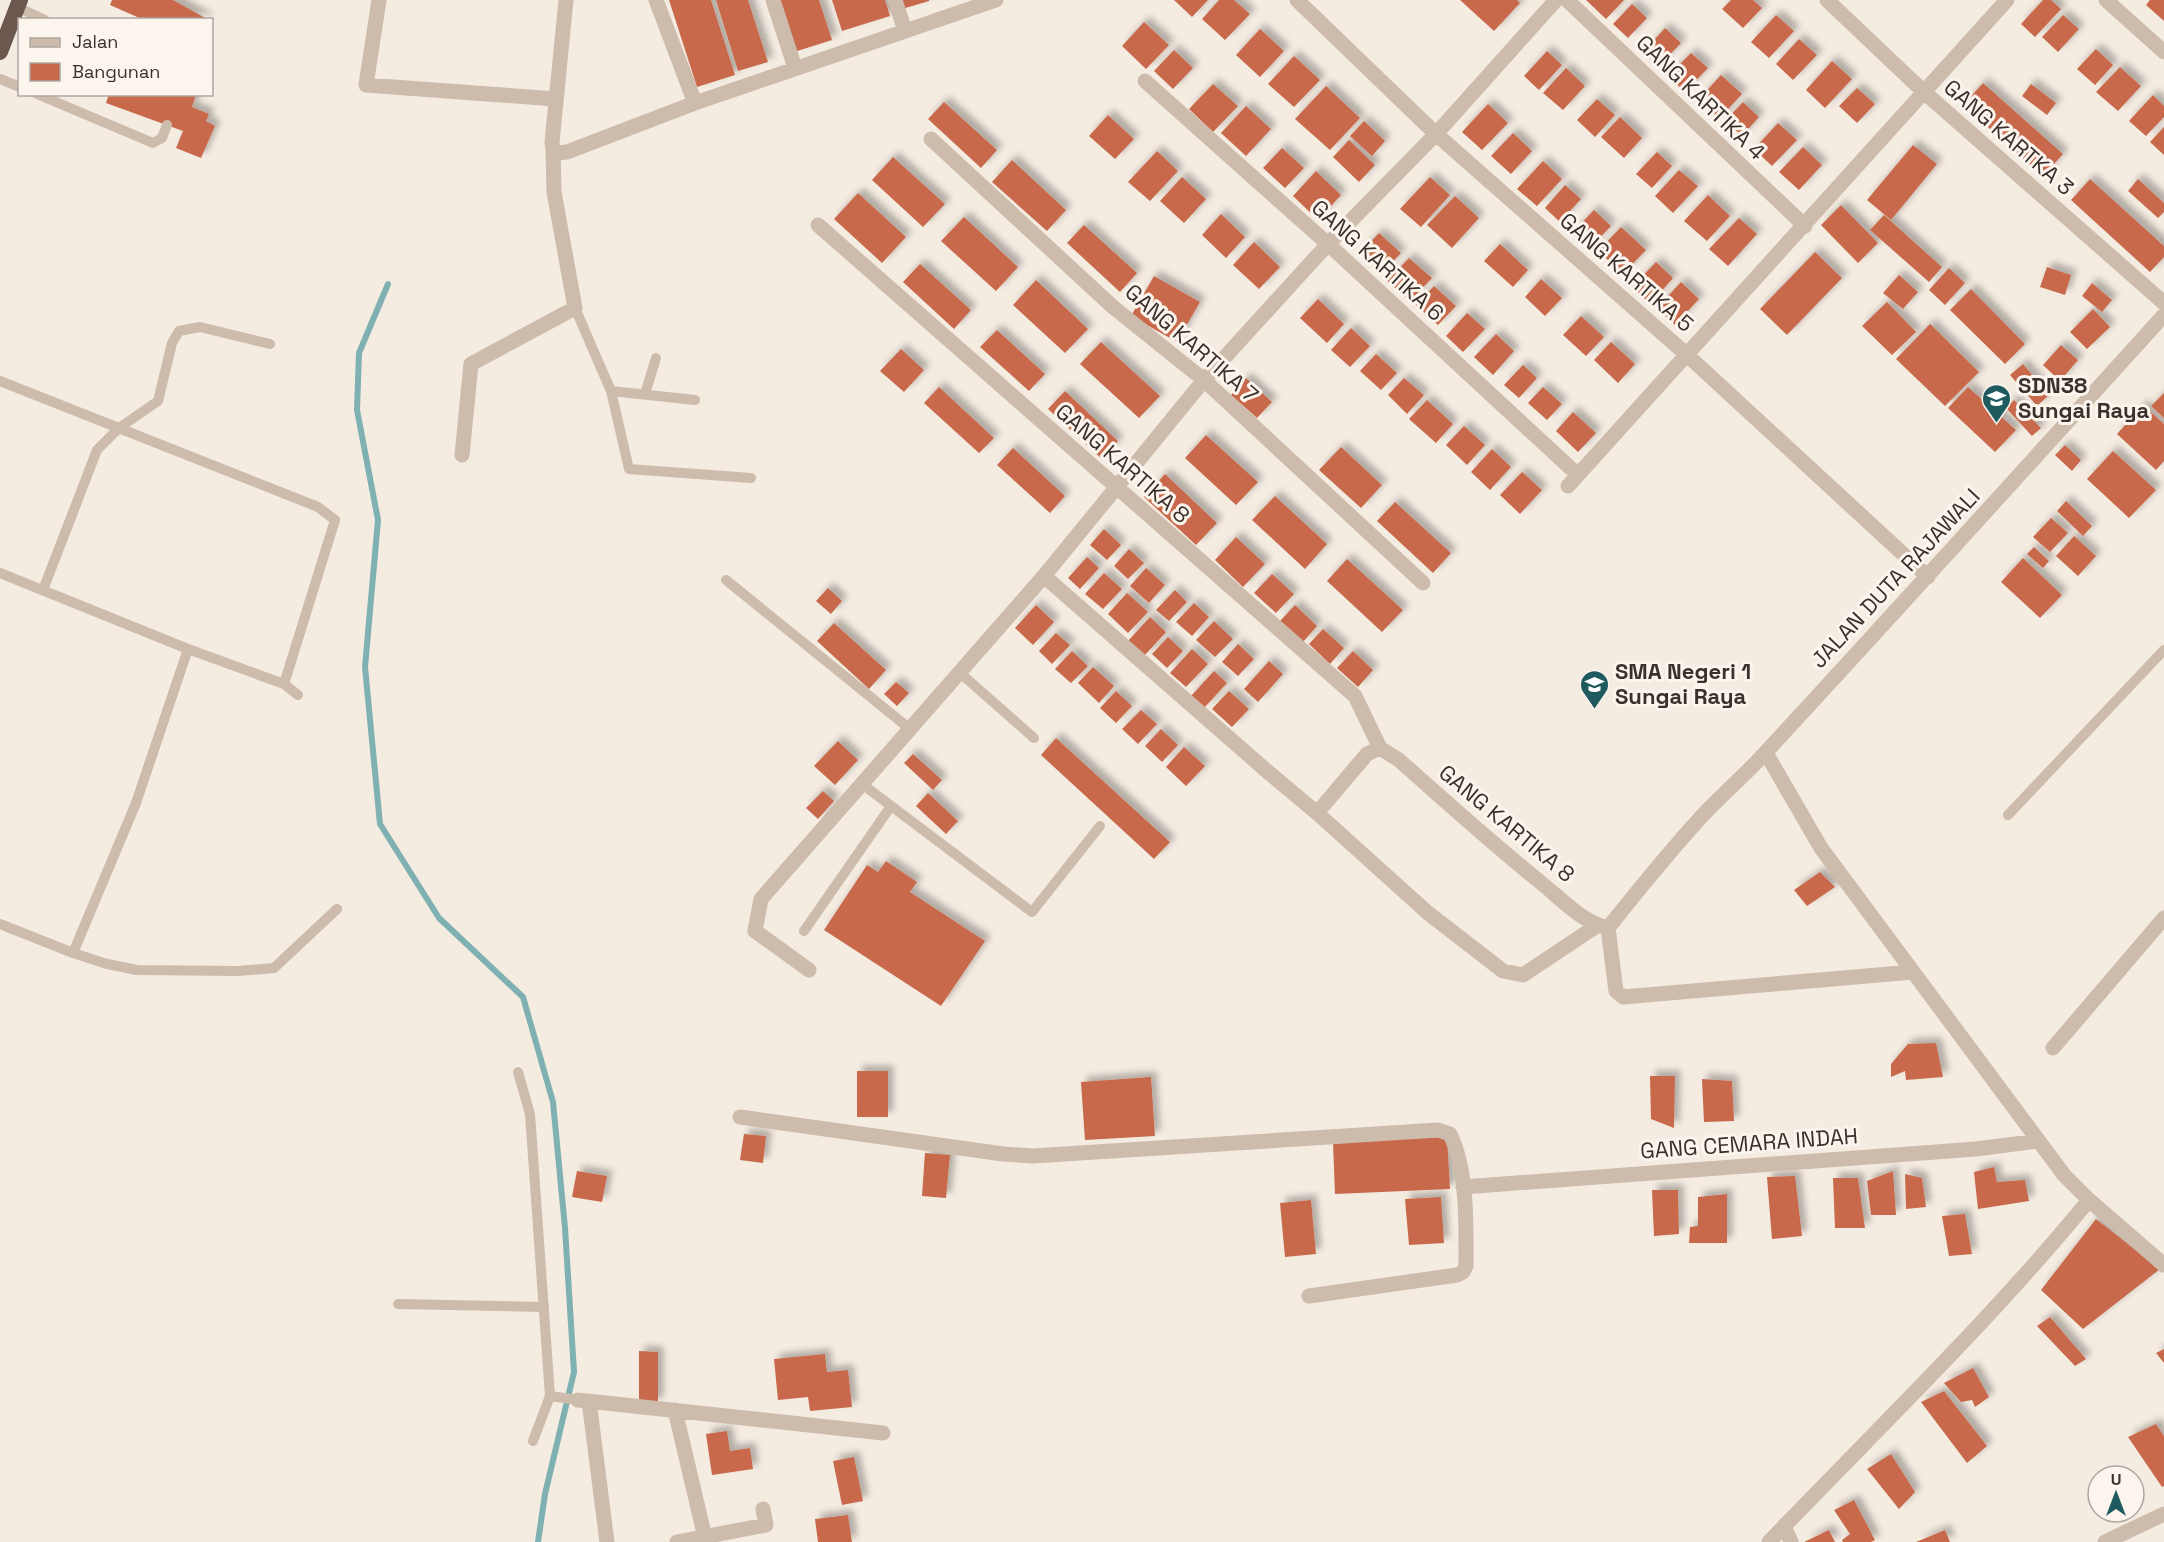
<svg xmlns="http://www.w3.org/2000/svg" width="2164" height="1542" viewBox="0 0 2164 1542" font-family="'Space Grotesk',sans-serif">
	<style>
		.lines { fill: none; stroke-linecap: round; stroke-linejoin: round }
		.stream { stroke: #7fb0b2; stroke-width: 6 }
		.building { fill: #c8694b; filter: url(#shadow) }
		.service { stroke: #cdbbac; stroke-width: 10 }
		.minor { stroke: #cdbbac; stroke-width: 15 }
		.trunk { stroke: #6c584f; stroke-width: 16 }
		.labels { text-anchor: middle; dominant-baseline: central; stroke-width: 6; stroke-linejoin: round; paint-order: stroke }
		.street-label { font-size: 22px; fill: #3b302b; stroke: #fbf5ee }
		.poi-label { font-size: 22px; font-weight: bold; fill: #3b302b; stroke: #fbf5ee; text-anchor: start }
	</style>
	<defs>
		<filter id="shadow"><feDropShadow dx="5.5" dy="-5.5" stdDeviation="3" flood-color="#0004"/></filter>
	</defs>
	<rect width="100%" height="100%" fill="#f4ebe1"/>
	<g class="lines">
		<path class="stream" d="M388 284 359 353 357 410 378 520 365 667 380 824 439 918 523 997 553 1102 565 1228 574 1372 545 1494 538 1542"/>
	</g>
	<path class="building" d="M112 0H173L209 20H144L110 5Z
		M669 0H711L735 75 697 87Z
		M716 0H748L768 62 738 71Z
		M777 0H819L832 40 794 52Z
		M832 0H885L890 16 842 31Z
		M900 0H929V1L902 9Z
		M1174 0H1208L1192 17Z
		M1219 0H1234L1250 14 1225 40 1202 19Z
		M1460 0H1517L1520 3 1494 31Z
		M1586 0H1624L1606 19Z
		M1731 0H1753L1762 8 1743 28 1722 9Z
		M2043 0H2051L2061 9 2035 37 2021 24Z
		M2150 0H2164V21L2146 5Z
		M1632 4 1647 18 1628 38 1613 24Z
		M1776 15 1794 31 1769 58 1751 42Z
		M2063 15 2079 29 2058 52 2042 37Z
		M1144 22 1169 45 1146 69 1122 46Z
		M1665 28 1681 43 1659 66 1643 52Z
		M1260 29 1284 51 1260 77 1236 55Z
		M1799 39 1817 55 1793 80 1776 64Z
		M2096 49 2113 65 2095 85 2077 69Z
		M1174 50 1193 68 1173 89 1154 71Z
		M1547 51 1562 65 1539 90 1524 76Z
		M1691 53 1708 68 1685 92 1668 76Z
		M1294 56 1320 80 1294 107 1268 84Z
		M1832 61 1852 79 1825 108 1806 90Z
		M2120 67 2141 86 2118 111 2096 92Z
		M1566 68 1585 86 1563 110 1543 93Z
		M1721 75 1742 94 1719 119 1698 100Z
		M1983 83 2063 154 2043 176 1963 105Z
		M1213 84 1238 106 1213 132 1189 109Z
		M2031 84 2056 103 2047 115 2022 96Z
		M1326 86 1360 118 1330 150 1295 119Z
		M1857 88 1875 104 1857 123 1839 106Z
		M109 94H196L192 107 209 114 206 121 215 126 201 158 176 148 183 131 106 103Z
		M2153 95 2164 106V117L2146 136 2129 121Z
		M1597 99 1615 115 1595 137 1577 120Z
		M944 102 997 150 981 168 928 119Z
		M1743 102 1759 117 1742 136 1725 121Z
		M1488 104 1508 123 1482 150 1462 132Z
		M1246 106 1271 129 1246 156 1221 133Z
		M1108 115 1134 139 1115 159 1089 136Z
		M1620 117 1642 138 1624 158 1601 137Z
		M1364 121 1385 141 1372 156 1350 136Z
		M1778 123 1797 140 1772 166 1754 149Z
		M2164 127V155L2150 142Z
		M1513 133 1532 151 1511 174 1491 156Z
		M1349 140 1375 165 1359 182 1333 157Z
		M1913 145 1937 164 1891 220 1867 200Z
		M1803 147 1822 165 1799 190 1779 172Z
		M1282 148 1304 168 1285 188 1263 168Z
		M1157 151 1178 171 1150 201 1128 182Z
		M1657 152 1672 166 1652 188 1636 174Z
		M893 157 945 204 923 227 872 180Z
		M1012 160 1066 210 1047 231 992 182Z
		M1543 161 1562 179 1537 206 1517 189Z
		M1679 170 1698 186 1673 213 1655 196Z
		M1316 171 1341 195 1318 220 1293 196Z
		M1182 177 1206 199 1184 223 1160 201Z
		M1430 177 1450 195 1421 227 1400 209Z
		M2090 179 2164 246V257L2150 272 2071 200Z
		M2138 179 2164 203V212L2158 218 2128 191Z
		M1565 185 1581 199 1560 222 1545 208Z
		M858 193 906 237 882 263 834 219Z
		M1708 195 1730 216 1707 241 1684 221Z
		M1455 196 1479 218 1452 248 1427 225Z
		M1841 205 1878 243 1858 263 1821 225Z
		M1594 210 1611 226 1589 249 1572 233Z
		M1221 214 1245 237 1226 258 1202 235Z
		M1884 215 1942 267 1929 282 1870 230Z
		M964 217 1018 267 996 291 941 241Z
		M1739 218 1757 234 1728 266 1709 249Z
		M1084 225 1137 273 1120 292 1067 243Z
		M1621 227 1646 250 1623 274 1598 251Z
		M1379 233 1401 253 1382 273 1360 253Z
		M1254 242 1280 267 1259 289 1233 265Z
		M1500 244 1528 270 1513 287 1484 261Z
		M1815 252 1842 278 1787 335 1760 309Z
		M1409 258 1432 278 1410 301 1387 281Z
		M1656 262 1673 278 1650 304 1632 287Z
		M920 264 971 310 954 329 903 282Z
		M2047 267 2071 275 2065 295 2040 287Z
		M1949 268 1965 283 1945 305 1929 290Z
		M1899 275 1918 292 1903 309 1883 293Z
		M1154 276 1200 302 1177 342 1131 316Z
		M1541 279 1562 298 1545 316 1525 297Z
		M1036 280 1088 329 1065 353 1013 305Z
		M1681 282 1699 299 1675 325 1657 308Z
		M2092 283 2112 300 2102 312 2082 296Z
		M1434 286 1456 306 1438 325 1416 305Z
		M1971 289 2025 344 2005 364 1950 310Z
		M1318 299 1344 324 1327 343 1300 318Z
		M1887 302 1916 332 1892 355 1862 326Z
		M2093 309 2110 327 2087 349 2070 332Z
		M1467 313 1485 329 1463 352 1446 336Z
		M1581 316 1604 337 1586 356 1563 335Z
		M1930 324 1979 372 1945 406 1896 359Z
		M1351 328 1370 346 1350 367 1331 350Z
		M997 330 1045 374 1029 391 980 347Z
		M1496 334 1514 351 1493 375 1474 357Z
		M1101 342 1160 396 1139 418 1080 364Z
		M1611 342 1635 364 1618 383 1594 360Z
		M2061 345 2078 360 2060 381 2043 365Z
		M901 349 924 370 904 392 880 371Z
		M1376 354 1397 373 1381 390 1360 371Z
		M2023 364 2049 395 2037 406 2010 375Z
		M1523 365 1537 378 1519 398 1504 385Z
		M1246 378 1272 402 1257 418 1231 395Z
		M1404 378 1424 395 1407 414 1388 395Z
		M939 387 994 438 979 453 924 403Z
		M1543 387 1562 404 1547 420 1528 403Z
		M1968 387 2016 430 1995 452 1948 408Z
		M1065 391 1118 441 1102 459 1048 409Z
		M2164 393V418L2151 406Z
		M1427 400 1453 424 1436 443 1409 419Z
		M2014 400 2041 428 2032 436 2006 408Z
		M2143 405 2164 424V461L2156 470 2117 434Z
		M1573 412 1596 433 1578 452 1556 431Z
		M1464 426 1485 445 1467 465 1446 445Z
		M1206 435 1258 482 1236 505 1185 458Z
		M2065 445 2081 460 2072 471 2055 455Z
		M1341 447 1382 485 1361 508 1319 470Z
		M1013 448 1065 496 1050 513 997 465Z
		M1492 449 1511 467 1490 490 1471 472Z
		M2113 451 2156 490 2129 518 2087 479Z
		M1522 472 1542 490 1520 514 1500 495Z
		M1165 474 1217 523 1196 545 1144 497Z
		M1275 496 1327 544 1305 569 1252 520Z
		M2066 501 2092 526 2083 536 2057 511Z
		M1395 502 1451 553 1433 573 1377 521Z
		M2051 518 2068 533 2050 552 2033 537Z
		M1104 529 1121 545 1107 560 1090 545Z
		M2074 536 2096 556 2078 576 2056 556Z
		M1236 537 1265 564 1243 587 1215 560Z
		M2034 547 2049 561 2043 568 2027 554Z
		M1129 549 1144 563 1128 579 1114 566Z
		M1087 557 1099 568 1080 589 1068 578Z
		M2023 558 2062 595 2040 618 2001 582Z
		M1347 559 1403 610 1382 632 1327 581Z
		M1146 568 1165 585 1149 603 1130 586Z
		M1104 573 1122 589 1103 609 1085 594Z
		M1272 574 1294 594 1276 613 1254 593Z
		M828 588 842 601 831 614 816 601Z
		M1175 590 1187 602 1169 621 1156 610Z
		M1127 593 1148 612 1128 633 1108 614Z
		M1194 603 1209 617 1192 636 1176 622Z
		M1036 605 1054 622 1033 645 1015 628Z
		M1295 605 1317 626 1303 642 1280 621Z
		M1150 617 1166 632 1144 656 1128 641Z
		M1214 621 1233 639 1215 657 1196 640Z
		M834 623 886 670 869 689 817 641Z
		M1323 629 1344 648 1330 664 1309 644Z
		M1056 633 1070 645 1052 664 1039 651Z
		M1168 637 1183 651 1167 668 1152 654Z
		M1238 644 1254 659 1238 676 1222 662Z
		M1192 649 1208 664 1186 687 1170 673Z
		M1072 651 1088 666 1071 683 1055 669Z
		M1353 651 1373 670 1358 687 1337 668Z
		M1269 661 1283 674 1258 702 1244 689Z
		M1093 667 1114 686 1099 703 1078 683Z
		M1214 671 1227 683 1204 708 1191 696Z
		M896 682 909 693 897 706 884 694Z
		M1116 691 1132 706 1116 723 1100 708Z
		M1229 691 1249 709 1232 727 1212 709Z
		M1141 710 1157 724 1138 744 1122 729Z
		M1161 729 1178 745 1162 762 1145 746Z
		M1056 738 1170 842 1154 859 1041 755Z
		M838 741 858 760 835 785 814 766Z
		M1184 747 1205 766 1186 786 1166 767Z
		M913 754 942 780 933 790 904 763Z
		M823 791 834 801 818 819 806 808Z
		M928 793 958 821 946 834 916 806Z
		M886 861 917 882 910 892 985 941 941 1006 824 930 867 865 878 872Z
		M1820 872 1835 887 1807 906 1794 890Z
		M1936 1043 1943 1077 1906 1080 1905 1071 1891 1077V1064L1908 1044Z
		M857 1071H888V1117H857Z
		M1650 1076H1675L1674 1128 1651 1119Z
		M1151 1077 1155 1136 1085 1140 1081 1082Z
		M1702 1079 1732 1081 1734 1121 1704 1122Z
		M744 1134 766 1136 763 1163 740 1160Z
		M1447 1137 1450 1189 1335 1194 1333 1142Z
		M925 1153 950 1155 946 1198 922 1196Z
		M1994 1167 1997 1182 2025 1180 2029 1201 1978 1209 1974 1172Z
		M577 1171 607 1176 602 1202 572 1197Z
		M1893 1171 1896 1215H1871L1867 1181Z
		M1905 1174 1922 1178 1926 1207 1906 1209Z
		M1795 1176 1802 1236 1772 1239 1767 1177Z
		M1833 1178H1858L1865 1228H1835Z
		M1652 1190H1678L1679 1234 1654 1236Z
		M1727 1194V1243H1689L1690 1227 1698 1226V1197Z
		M1441 1197 1444 1243 1409 1245 1405 1199Z
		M1311 1200 1316 1254 1285 1257 1280 1203Z
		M1965 1214 1972 1254 1949 1256 1942 1216Z
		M2096 1219 2160 1269 2083 1329 2041 1290Z
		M2050 1317 2086 1359 2075 1366 2037 1326Z
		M2164 1349V1363L2156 1353Z
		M639 1351 658 1352V1403H639Z
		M825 1354 827 1372 848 1370 852 1407 810 1411 808 1397 778 1400 774 1359Z
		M1973 1368 1989 1397 1975 1407 1972 1400 1961 1402 1944 1383Z
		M1944 1391 1987 1446 1967 1463 1921 1402Z
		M2156 1424 2164 1436V1486L2162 1487 2128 1437Z
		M727 1431 730 1451 750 1448 753 1469 712 1475 706 1434Z
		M1891 1454 1915 1492 1899 1509 1867 1469Z
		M854 1457 863 1501 842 1505 833 1461Z
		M1854 1500 1875 1540 1871 1542H1843L1842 1540 1850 1534 1834 1510Z
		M848 1515 852 1542H818L815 1519Z
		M1829 1530 1835 1542H1804Z
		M1945 1530 1950 1542H1916Z"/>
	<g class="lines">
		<path class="service" d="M17 7 45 20
			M0 79 20 87
			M37 94 153 143 162 138 167 125
			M575 308 611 391 629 469 751 478
			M0 381 318 507 335 520 284 684
			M611 391 695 400
			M645 394 656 358
			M0 573 188 649 284 684 298 695
			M726 580 910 729
			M43 590 97 450 119 428 158 401 172 343 179 331 200 327 270 344
			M959 672 1034 738
			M862 784 1032 912 1100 826
			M2008 815 2164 650
			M0 924 73 953 107 964 137 970 238 971 274 968 337 909
			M804 931 891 806
			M73 953 136 803 188 649
			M518 1072 530 1114 550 1396 533 1441
			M398 1304 544 1307
			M550 1396 578 1400"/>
		<path class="minor" d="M379 0 366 85 556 99
			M566 0 552 142 553 150 557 153 567 152 695 103 996 0
			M656 0 695 103
			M773 0 795 68
			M895 0 905 31
			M1297 0 1436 134 1686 354 1928 577
			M1556 0 1436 134 1328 244 1204 380 1044 576 1268 772 1317 813 1428 913 1503 971 1523 975 1598 925
			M1567 0 1805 226
			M1827 0 1924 92 2164 303
			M2106 0 2164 52
			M1145 81 1328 244 1578 475
			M931 139 1113 307 1204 380 1423 583
			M818 225 1355 696 1380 748
			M462 455 471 364 575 308 554 192 553 150
			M1568 486 2007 0
			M1766 753 1821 848 2064 1175 2089 1200 2164 1265
			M1317 813 1367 754 1380 748 1399 760C1447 803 1495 846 1545 886 1563 901 1582 921 1605 927
			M809 970 755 931 761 899 1044 576
			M1913 972 1623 997 1616 991 1608 928C1639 889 1669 852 1702 816 1723 794 1746 774 1766 752 1900 607 2032 461 2164 315
			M2053 1048 2164 918
			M740 1117 1003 1154 1033 1156 1438 1130 1450 1134C1468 1171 1466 1225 1466 1266L1463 1272 1457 1275 1309 1296
			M1463 1187 1976 1149 2038 1141
			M578 1400 883 1433
			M589 1401 607 1542
			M675 1410 706 1542
			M1784 1526 1791 1542
			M677 1542 766 1525 763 1509
			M1769 1542C1877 1429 1990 1321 2089 1200
			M2105 1542 2164 1514"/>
		<path class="trunk" d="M0 52 20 0"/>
	</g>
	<defs>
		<symbol id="school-pin" viewBox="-11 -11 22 30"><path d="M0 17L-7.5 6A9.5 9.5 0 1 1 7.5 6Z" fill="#1f5a5e" stroke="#fbf5ee"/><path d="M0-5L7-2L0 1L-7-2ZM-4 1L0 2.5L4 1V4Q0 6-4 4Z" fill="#fff"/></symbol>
	</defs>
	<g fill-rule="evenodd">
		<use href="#school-pin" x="1980" y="382" width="33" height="45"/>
		<use href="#school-pin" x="1578" y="668" width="33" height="45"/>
	</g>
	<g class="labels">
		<g class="street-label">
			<text transform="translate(1701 97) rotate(44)">GANG KARTIKA 4</text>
			<text transform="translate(2009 137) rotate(41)">GANG KARTKA 3</text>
			<text transform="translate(1378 260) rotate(42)">GANG KARTIKA 6</text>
			<text transform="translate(1627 272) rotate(41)">GANG KARTIKA 5</text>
			<text transform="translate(1192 343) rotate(41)">GANG KARTIKA 7</text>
			<text transform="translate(1123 463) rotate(41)">GANG KARTIKA 8</text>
			<text transform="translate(1895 578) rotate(-47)">JALAN DUTA RAJAWALI</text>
			<text transform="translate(1507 823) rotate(40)">GANG KARTIKA 8</text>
			<text transform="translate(1749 1143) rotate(-4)">GANG CEMARA INDAH</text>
		</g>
		<g class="poi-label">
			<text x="2018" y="385">SDN38<tspan x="2018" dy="25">Sungai Raya</tspan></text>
			<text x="1615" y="671">SMA Negeri 1<tspan x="1615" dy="25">Sungai Raya</tspan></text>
		</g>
	</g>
	<rect x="18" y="18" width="195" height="78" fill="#fbf5ee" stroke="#aea6a0" stroke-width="1.5"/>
	<rect x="30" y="38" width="30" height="9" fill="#cdbbac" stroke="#aea6a0" stroke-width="1.5"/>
	<text x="72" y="48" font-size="18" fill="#3b302b">Jalan</text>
	<rect x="30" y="63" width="30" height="18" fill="#c8694b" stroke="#aea6a0" stroke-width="1.5"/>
	<text x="72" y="78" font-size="18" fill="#3b302b">Bangunan</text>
	<g transform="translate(2116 1494)"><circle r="28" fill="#fbf5ee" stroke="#aea6a0" stroke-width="1.5"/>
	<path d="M0-4.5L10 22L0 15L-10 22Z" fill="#1f5a5e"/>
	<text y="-9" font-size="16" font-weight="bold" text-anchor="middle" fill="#3b302b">U</text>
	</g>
</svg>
